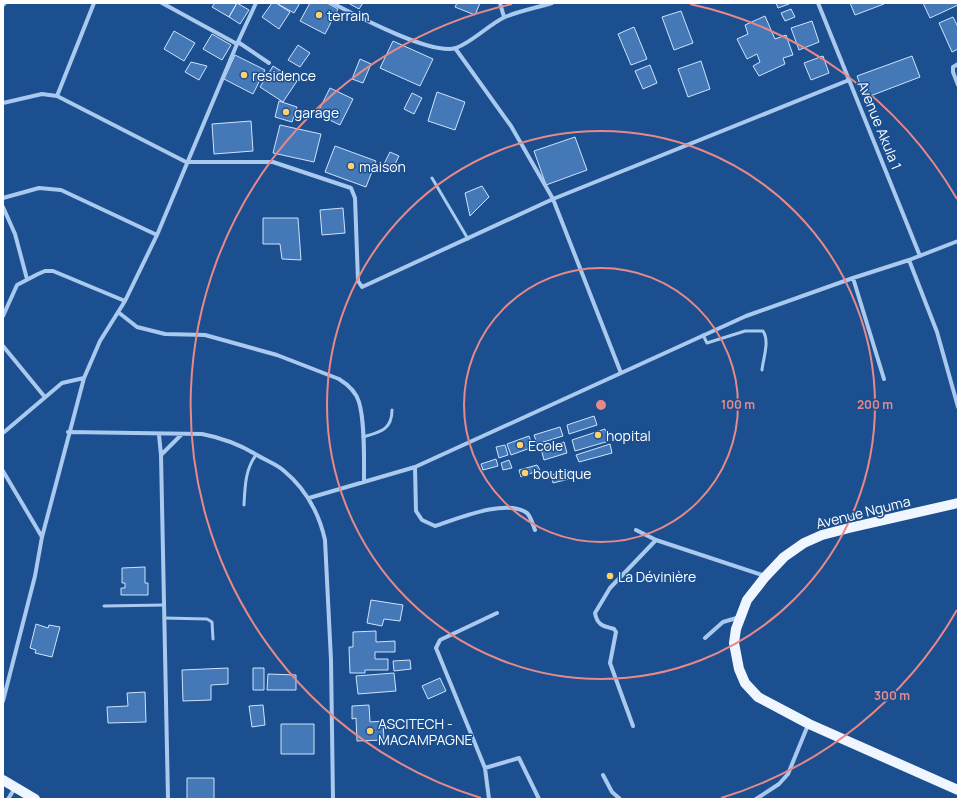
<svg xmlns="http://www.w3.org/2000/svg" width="961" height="802" viewBox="0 0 961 802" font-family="Manrope,sans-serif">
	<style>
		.building { fill: #4478b7; stroke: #cfe3fa }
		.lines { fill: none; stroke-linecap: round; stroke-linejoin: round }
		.lane { stroke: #a9c9ee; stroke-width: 3 }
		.street { stroke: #a9c9ee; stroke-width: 4 }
		.primary { stroke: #f0f6ff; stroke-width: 10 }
		.ring { fill: none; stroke: #e88989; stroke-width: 2 }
		.poi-dot { fill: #ffd166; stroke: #1b4f8f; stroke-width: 1.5 }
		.labels { text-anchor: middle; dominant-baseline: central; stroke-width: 3; stroke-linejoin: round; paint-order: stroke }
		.poi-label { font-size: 14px; fill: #fff; stroke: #1b4f8f; text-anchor: start }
		.street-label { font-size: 14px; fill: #fff; stroke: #1b4f8f }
		.centre { fill: #e88989; stroke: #1b4f8f; stroke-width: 2 }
		.ring-label { font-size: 12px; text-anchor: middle; font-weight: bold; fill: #e88989; stroke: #1b4f8f; stroke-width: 3; stroke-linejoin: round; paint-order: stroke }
	</style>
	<rect width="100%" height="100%" fill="#1b4f8f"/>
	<path class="building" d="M215 3H237L229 17 212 7Z
		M237 3 249 10 240 24 229 17Z
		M272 3H276L290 12 279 29 262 17Z
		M276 3H300L294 13Z
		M310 3H327L338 9 325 34 300 21Z
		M348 3H363L359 9Z
		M457 3H480L475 15 455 7Z
		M776 3H789V4L778 8Z
		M850 3H883L884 4 855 15Z
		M923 3H958V5L930 18Z
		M791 9 795 17 785 21 781 13Z
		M681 11 693 43 674 50 662 17Z
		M765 16 775 39 786 35 793 55 783 58 785 64 759 76 753 66 760 62 757 54 747 59 737 39 748 34 745 25Z
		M953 17 958 27V49L952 52 939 23Z
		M812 21 819 42 799 50 791 28Z
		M634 27 647 59 631 65 618 34Z
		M174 31 195 43 184 61 164 49Z
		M212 34 231 45 222 60 203 49Z
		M393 41 433 59 420 86 380 68Z
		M298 45 310 53 300 67 288 60Z
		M235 55 265 70 253 94 224 79Z
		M823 56 829 73 811 80 804 63Z
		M912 56 920 77 865 98 857 76Z
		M360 59 371 64 363 83 352 79Z
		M701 61 710 89 688 97 678 69Z
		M191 62 207 66 199 80 185 72Z
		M650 65 657 83 643 89 635 71Z
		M273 66 297 81 283 102 260 87Z
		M330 88 353 99 340 125 317 114Z
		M437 92 465 102 455 130 428 121Z
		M412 93 422 98 414 114 404 109Z
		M279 101 297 107 292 122 275 117Z
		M251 121 253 151 214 154 212 124Z
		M280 125 321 134 314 162 273 153Z
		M575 137 587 170 546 185 534 151Z
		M335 146 376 161 366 187 325 172Z
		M390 152 399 156 391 172 382 168Z
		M482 186 489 197 470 216 465 193Z
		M343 208 345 233 322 235 320 210Z
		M263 218H298L301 260 282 259 280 244H263Z
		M594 416 597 425 569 434 567 425Z
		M560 427 563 436 537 444 534 435Z
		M605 429 609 441 575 451 572 440Z
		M529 436 533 447 511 455 507 444Z
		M564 442 567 453 544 460 541 449Z
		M610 444 612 453 579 462 576 455Z
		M505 445 508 455 499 458 496 447Z
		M496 459 498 466 483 470 481 464Z
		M509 460 512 468 503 470 501 463Z
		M537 465 540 470 521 477 519 470Z
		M571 470 573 478 553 483 551 475Z
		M145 567V583H148V595H121V588H125V583H122V568Z
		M371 600 403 605 400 621 384 619 382 626 367 623Z
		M36 624 48 628 49 625 60 627 52 657 35 653 36 650 30 648Z
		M376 631V642L395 641V652H375V659H388V670H365V673H350L349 647H353V632Z
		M410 660 411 669 394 671 393 661Z
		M228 668V684L211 685V700L183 701 182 670Z
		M253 668H264V690H253Z
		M394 673 396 691 358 694 356 676Z
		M268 674 296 675V690H267Z
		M440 678 446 691 428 699 422 686Z
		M145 692 146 722 108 723 107 707 128 706 127 693Z
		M263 705 265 725 252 727 249 706Z
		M369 705 370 722 383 721 384 740 357 741 356 718 352 719V706Z
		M281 724H314V754H281Z
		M187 778H214V799H187Z"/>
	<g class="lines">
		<path class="lane" d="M432 178 468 239
			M703 335 707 343 745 331H763C770 341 763 359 762 370
			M363 437C380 432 392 430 392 410
			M244 505C245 487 245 470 256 455
			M104 606 164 605
			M164 618 207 619 212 622 213 639"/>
		<path class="street" d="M162 3 237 44
			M332 3C355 15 432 56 456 48 474 41 488 25 505 17 519 11 536 8 552 3
			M500 3 504 17
			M818 3 920 256
			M3 5 5 3
			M238 42 269 63
			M455 48 511 126 553 199 621 373
			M958 64 953 67V72L958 85
			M57 96 94 3
			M3 103 42 94 57 96 186 162H273L351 188 355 198 358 281 362 287 553 199 849 80
			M3 198 39 188 61 190 157 235
			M3 207 15 234 27 279
			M909 260 937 332 958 407
			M853 278 884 379
			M118 312 137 327 165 334 205 335 277 355 339 379C347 384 356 392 359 402 365 422 364 459 364 481
			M3 316 17 285 38 274 45 271H53L125 301
			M3 346 44 396
			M68 432 202 434C223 438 239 444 257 455 265 460 276 464 283 470 305 488 319 513 325 540L331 660 333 799
			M3 433 62 383 84 378
			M159 435 161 455 168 799
			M161 455 182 434
			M415 467 416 511 422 520 435 526C457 519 506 498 527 513 531 517 533 525 535 530
			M3 471 42 537
			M309 498 415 467 746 316 853 278 909 260 958 241
			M636 530 656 540 765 576
			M705 638 723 622 740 617
			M3 701 35 576 42 537 84 378 100 341 125 301 157 235 237 44 256 3
			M633 726 610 663 616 632 614 629C603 626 597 625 595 613L610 588 656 540
			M485 768 519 758 539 799
			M603 775 612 792 620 799
			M8 799 15 788
			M489 799 485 768 436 648 440 640 497 613
			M756 799 779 784 788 774 808 725"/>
		<path class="primary" d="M958 503 849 528 822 535 804 543 784 557 765 577 747 600 736 629 734 643 739 669 745 683 758 697 809 724 958 790
			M3 780 35 799"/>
	</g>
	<g class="ring">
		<circle cx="601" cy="405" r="137"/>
		<circle cx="601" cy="405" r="274"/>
		<path d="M957 610A411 411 0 0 1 721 798M481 798A411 411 0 0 1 512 4M690 4A411 411 0 0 1 957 199"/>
	</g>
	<g class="poi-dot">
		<circle cx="319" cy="15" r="4"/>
		<circle cx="244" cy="75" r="4"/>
		<circle cx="286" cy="112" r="4"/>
		<circle cx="351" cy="166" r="4"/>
		<circle cx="598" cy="435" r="4"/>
		<circle cx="520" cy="445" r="4"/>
		<circle cx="525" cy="473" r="4"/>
		<circle cx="610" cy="576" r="4"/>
		<circle cx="370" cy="731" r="4"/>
	</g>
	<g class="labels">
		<g class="poi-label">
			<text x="327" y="15">terrain</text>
			<text x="252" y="75">residence</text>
			<text x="294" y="112">garage</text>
			<text x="359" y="166">maison</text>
			<text x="606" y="435">hopital</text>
			<text x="528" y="445">Ecole</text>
			<text x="533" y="473">boutique</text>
			<text x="618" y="576">La Dévinière</text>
			<text x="378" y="723">ASCITECH -<tspan x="378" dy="16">MACAMPAGNE</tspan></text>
		</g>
		<g class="street-label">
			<text transform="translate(880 125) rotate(68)">Avenue Akula 1</text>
			<text transform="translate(863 512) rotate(-14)">Avenue Nguma</text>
		</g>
	</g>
	<circle cx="601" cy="405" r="6" class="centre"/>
	<g class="ring-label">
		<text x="738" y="409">100 m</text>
		<text x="875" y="409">200 m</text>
		<text x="892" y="700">300 m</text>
	</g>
	<rect width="961" height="802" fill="none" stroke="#ffffff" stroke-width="8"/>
</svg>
